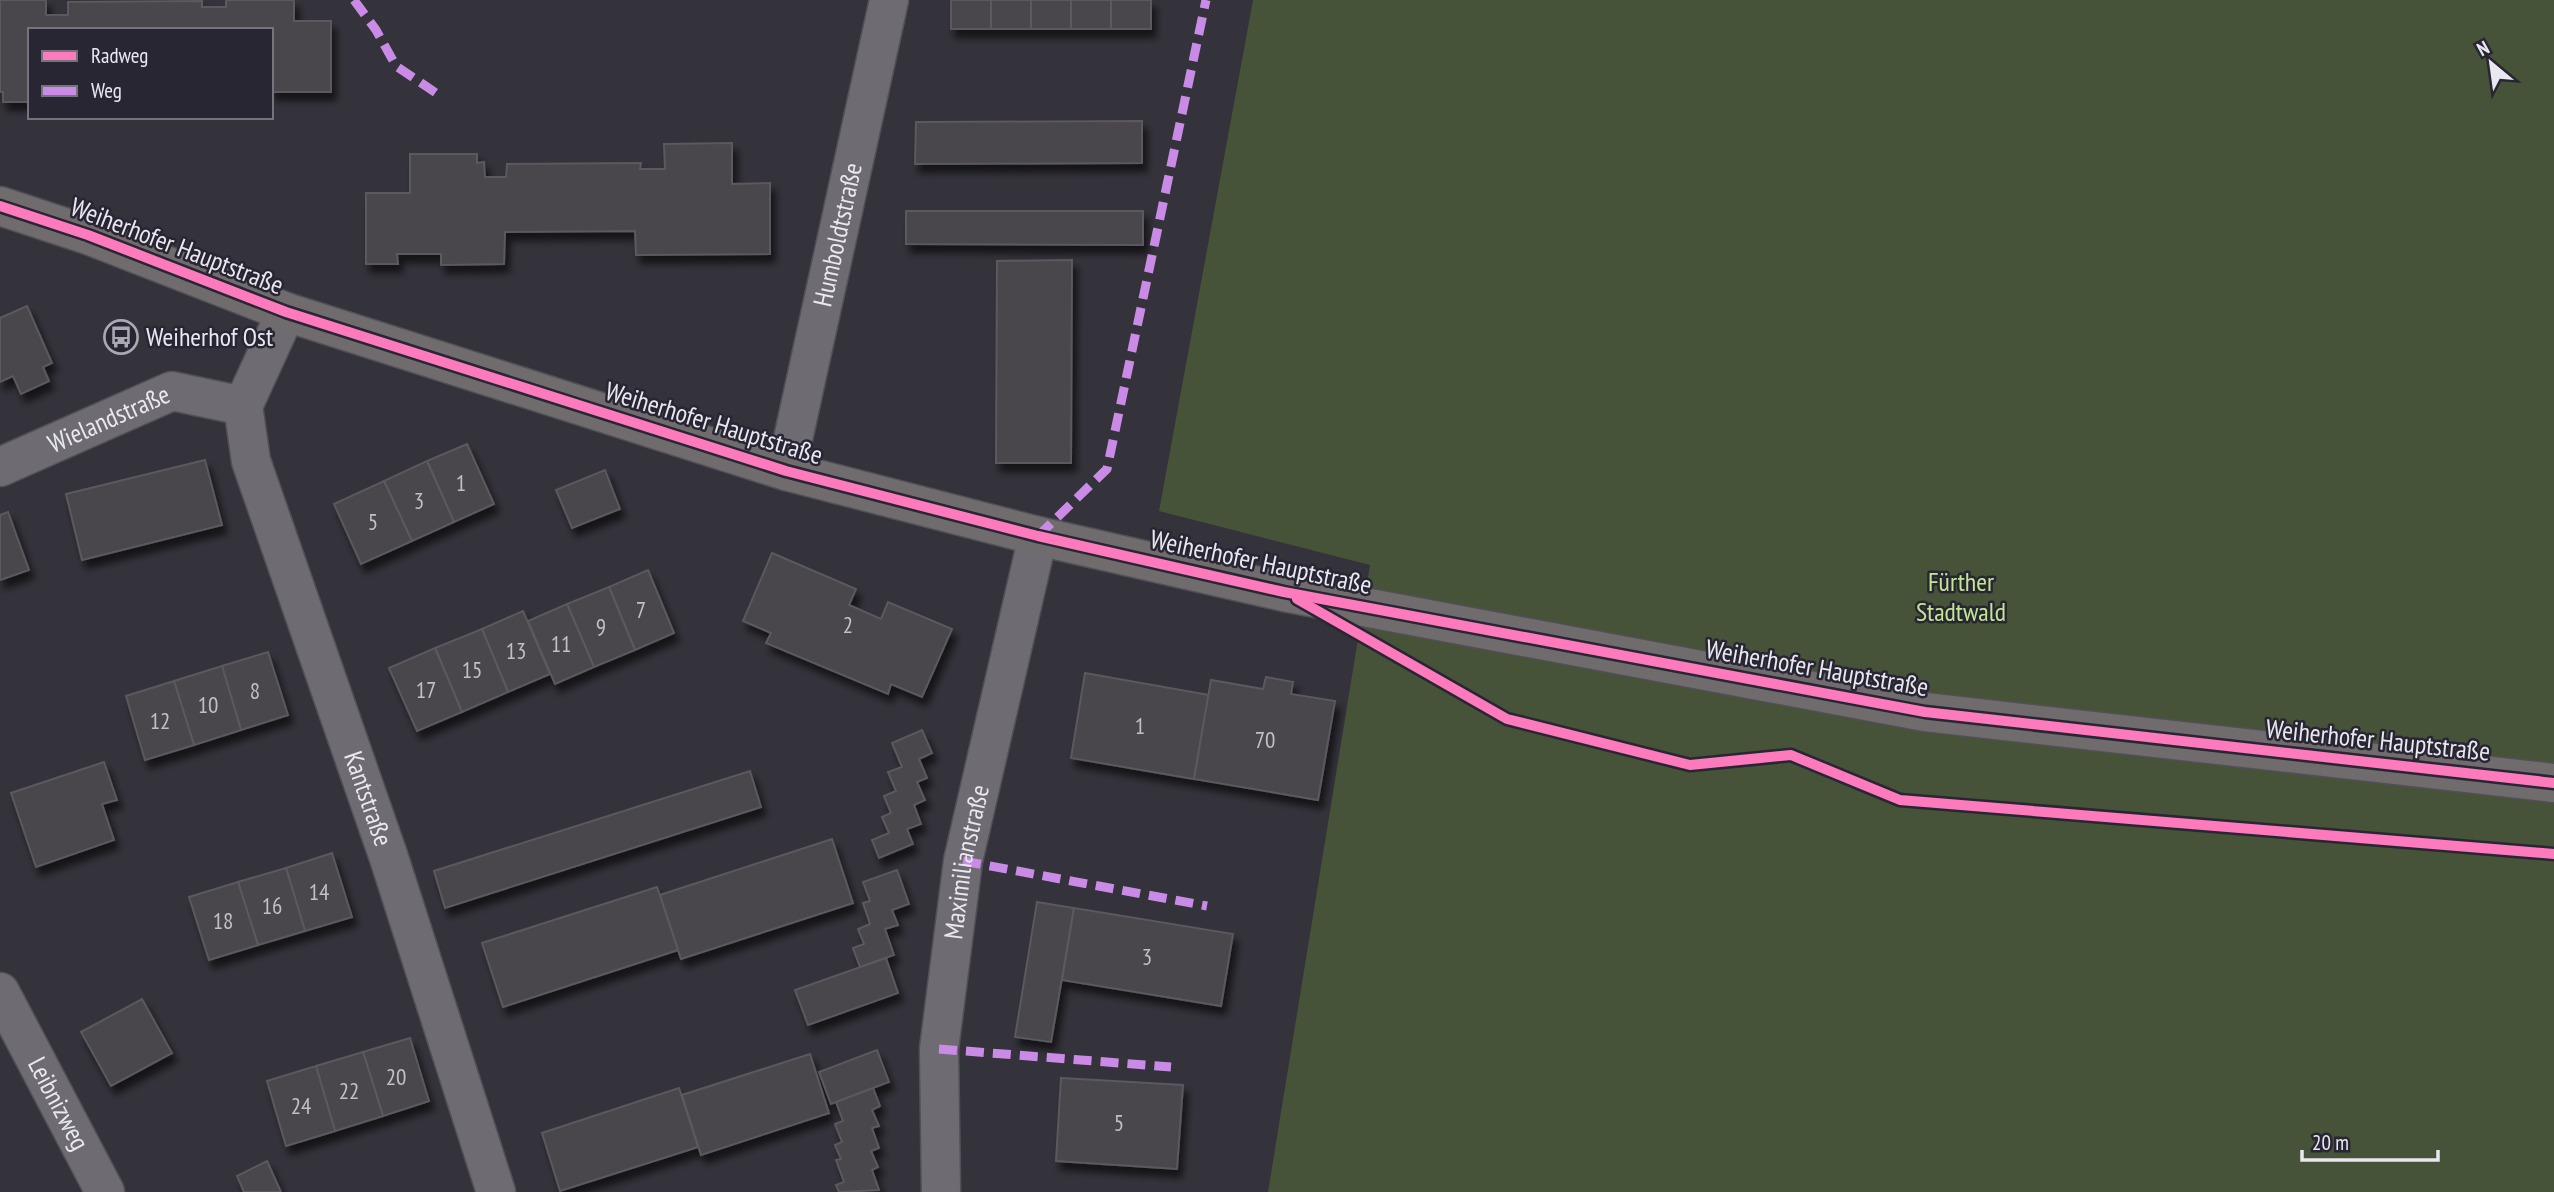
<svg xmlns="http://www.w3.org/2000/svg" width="2554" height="1192" font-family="'PT Sans Narrow',sans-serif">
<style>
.green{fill:#465338}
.building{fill:#49464c;stroke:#5c585e;stroke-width:2;filter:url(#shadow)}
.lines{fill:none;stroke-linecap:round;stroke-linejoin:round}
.street-casing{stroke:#525057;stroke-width:41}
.secondary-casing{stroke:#525057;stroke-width:41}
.street{stroke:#6e6c72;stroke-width:38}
.secondary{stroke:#706c6e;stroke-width:38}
.quiet{stroke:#ca8be6;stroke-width:9;stroke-dasharray:18 9;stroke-linecap:butt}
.cycleway-casing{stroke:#292634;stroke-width:15}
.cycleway{stroke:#fd7abc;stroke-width:10}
.labels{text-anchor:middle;stroke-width:5;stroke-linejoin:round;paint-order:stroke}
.number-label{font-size:23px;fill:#c1bfc7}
.street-label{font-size:26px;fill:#e9e7f0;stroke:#292634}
.poi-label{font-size:26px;fill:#e9e7f0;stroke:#292634;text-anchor:start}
.park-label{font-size:26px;fill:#c0e791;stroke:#292634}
</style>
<defs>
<filter id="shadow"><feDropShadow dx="4.5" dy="8" stdDeviation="3.5" flood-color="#0009"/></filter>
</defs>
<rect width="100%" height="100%" fill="#34323a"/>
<path class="green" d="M 1253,0 L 2554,0 L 2554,1192 L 1268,1192 L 1370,565 L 1159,511 Z"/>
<g class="building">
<path d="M 0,0 L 46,0 L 46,15 L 68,15 L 68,2 L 202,1 L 202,7 L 226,7 L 226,0 L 294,0 L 294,21 L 331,21 L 331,92 L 271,92 L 271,30 L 30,30 L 30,102 L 3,102 L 3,92 L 0,92 Z"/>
<rect x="951" y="0" width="40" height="29"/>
<rect x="991" y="0" width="40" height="29"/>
<rect x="1031" y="0" width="40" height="29"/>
<rect x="1071" y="0" width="40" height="29"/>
<rect x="1111" y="0" width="40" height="29"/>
<path d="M 1142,121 L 1142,163 L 915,164 L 916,122 Z"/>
<path d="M 732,143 L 732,184 L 770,183 L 770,254 L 636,255 L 635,231 L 505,232 L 504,264 L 441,265 L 441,254 L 397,254 L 398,264 L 366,264 L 366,193 L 410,193 L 410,154 L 477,154 L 477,163 L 484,162 L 485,177 L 506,177 L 507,164 L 641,163 L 640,169 L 665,169 L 664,144 Z"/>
<path d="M 906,211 L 1143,211 L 1143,245 L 906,244 Z"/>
<path d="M 1072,260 L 1071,463 L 996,463 L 997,261 Z"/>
<path d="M 27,306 L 52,363 L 43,367 L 49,381 L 21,394 L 13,376 L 0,382 L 0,318 Z"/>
<path d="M 467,444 L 494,504 L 454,522 L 427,461 Z"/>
<path d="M 205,460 L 222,525 L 82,560 L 66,494 Z"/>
<path d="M 427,461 L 454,522 L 412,541 L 384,481 Z"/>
<path d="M 605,470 L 620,509 L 572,528 L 556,490 Z"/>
<path d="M 384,481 L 412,541 L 361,564 L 334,504 Z"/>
<path d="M 8,512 L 29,570 L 0,580 L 0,515 Z"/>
<path d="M 772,553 L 856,589 L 849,605 L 881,619 L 888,602 L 952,629 L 922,697 L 891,684 L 888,694 L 766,643 L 771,633 L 743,621 Z"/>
<path d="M 648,570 L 674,633 L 635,650 L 609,587 Z"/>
<path d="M 609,587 L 635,650 L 594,667 L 567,604 Z"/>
<path d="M 567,604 L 594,667 L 555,684 L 528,621 Z"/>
<path d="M 523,611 L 550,674 L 508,692 L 482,629 Z"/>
<path d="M 482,629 L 508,692 L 462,712 L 435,648 Z"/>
<path d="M 435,648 L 462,712 L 417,731 L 389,668 Z"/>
<path d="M 268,652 L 288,715 L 241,730 L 222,666 Z"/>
<path d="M 222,666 L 241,730 L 194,745 L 174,681 Z"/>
<path d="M 1085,673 L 1209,695 L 1194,779 L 1071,758 Z"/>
<path d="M 1266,677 L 1293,682 L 1291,694 L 1335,701 L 1318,800 L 1194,779 L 1211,680 L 1263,689 Z"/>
<path d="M 174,681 L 194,745 L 145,760 L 126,696 Z"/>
<path d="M 922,730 L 932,753 L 919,759 L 927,778 L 917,782 L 925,800 L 914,805 L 921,824 L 907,829 L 913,844 L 879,858 L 872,840 L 889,833 L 882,817 L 891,813 L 884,796 L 896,791 L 888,772 L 902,767 L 892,743 Z"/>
<path d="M 104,762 L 117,800 L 102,804 L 114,840 L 36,867 L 11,793 Z"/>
<path d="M 750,771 L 761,807 L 445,908 L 434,871 Z"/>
<path d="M 832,839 L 853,903 L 681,959 L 660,895 Z"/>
<path d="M 332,853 L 352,917 L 305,931 L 286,868 Z"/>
<path d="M 286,868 L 305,931 L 258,945 L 238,882 Z"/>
<path d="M 897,870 L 909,904 L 892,910 L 898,925 L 885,929 L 894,955 L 860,967 L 853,948 L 864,944 L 858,929 L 870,924 L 863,903 L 870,901 L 863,882 Z"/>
<path d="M 238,882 L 258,945 L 209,960 L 189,897 Z"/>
<path d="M 657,887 L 678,950 L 503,1007 L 482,943 Z"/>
<path d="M 1037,902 L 1074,908 L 1051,1042 L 1015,1037 Z"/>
<path d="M 1074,908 L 1233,934 L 1221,1006 L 1062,980 Z"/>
<path d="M 886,958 L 898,993 L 808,1025 L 795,990 Z"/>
<path d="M 142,999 L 172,1053 L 111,1086 L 81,1032 Z"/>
<path d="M 410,1038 L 429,1101 L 383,1116 L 363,1052 Z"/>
<path d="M 877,1050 L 889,1082 L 831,1104 L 819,1072 Z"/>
<path d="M 363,1052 L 383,1116 L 335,1131 L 316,1066 Z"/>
<path d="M 810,1054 L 829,1113 L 701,1155 L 682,1095 Z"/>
<path d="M 316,1066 L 335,1131 L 286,1146 L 267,1081 Z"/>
<path d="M 1061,1078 L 1183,1085 L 1177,1169 L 1056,1161 Z"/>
<path d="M 679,1088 L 698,1147 L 560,1191 L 542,1133 Z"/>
<path d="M 873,1088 L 880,1106 L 872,1110 L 879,1126 L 872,1128 L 879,1148 L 871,1151 L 878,1167 L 872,1170 L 879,1190 L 839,1192 L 836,1185 L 844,1182 L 836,1160 L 841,1159 L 835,1145 L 842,1142 L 835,1124 L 843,1121 L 836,1102 Z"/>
<path d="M 267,1161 L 281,1192 L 244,1192 L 237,1176 Z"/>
</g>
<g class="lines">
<g class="street-casing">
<g id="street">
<path id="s1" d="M 243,406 L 251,461 L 389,858 L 496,1192"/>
<path d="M 243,406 L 286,312"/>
<path id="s2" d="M 0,467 L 172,391 L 243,406"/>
<path id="s3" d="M 786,471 L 889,0"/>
<path id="s4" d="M 0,992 L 105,1192"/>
<path id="s5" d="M 941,1192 L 939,1049 L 963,861 L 1038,536"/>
</g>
</g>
<g class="secondary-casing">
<path id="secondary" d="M 0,206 L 88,235 L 286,312 L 786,471 L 1038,536 L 1284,592 L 1925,712 L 2554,783"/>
</g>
<use href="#street" class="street"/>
<use href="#secondary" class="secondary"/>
<g class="quiet">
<path d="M 354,0 L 376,30 L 396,66 L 436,93"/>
<path d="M 1038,536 L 1107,469 L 1206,0"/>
<path d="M 963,861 L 1207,906"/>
<path d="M 939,1049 L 1171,1067"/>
</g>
<g class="cycleway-casing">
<g id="cycleway">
<path d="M 0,206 L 88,235 L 286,312 L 786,471 L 1038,536 L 1284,592 L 1925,712 L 2554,783"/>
<path d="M 1297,599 L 1507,719 L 1690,765 L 1791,755 L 1900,800 L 2554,854"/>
</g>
</g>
<use href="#cycleway" class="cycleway"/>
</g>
<defs>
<g id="bus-ring" transform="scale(1.75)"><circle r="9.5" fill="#292634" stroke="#aaa8b0" stroke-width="1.5"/><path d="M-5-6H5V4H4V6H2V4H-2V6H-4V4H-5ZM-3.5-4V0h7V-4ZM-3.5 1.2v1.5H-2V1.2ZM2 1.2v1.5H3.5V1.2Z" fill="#aaa8b0"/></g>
</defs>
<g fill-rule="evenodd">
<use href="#bus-ring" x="121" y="337"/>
</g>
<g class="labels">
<g class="number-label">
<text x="461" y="491">1</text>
<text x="419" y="509">3</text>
<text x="373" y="530">5</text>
<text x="641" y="618">7</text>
<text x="848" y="633">2</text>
<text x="601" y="635">9</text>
<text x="561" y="652">11</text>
<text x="516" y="659">13</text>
<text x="472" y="678">15</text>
<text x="426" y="698">17</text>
<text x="255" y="699">8</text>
<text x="208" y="713">10</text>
<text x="160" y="729">12</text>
<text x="1140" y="734">1</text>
<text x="1265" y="748">70</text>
<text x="319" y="900">14</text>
<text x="272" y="914">16</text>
<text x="223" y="929">18</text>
<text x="1147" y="965">3</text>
<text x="396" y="1085">20</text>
<text x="349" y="1099">22</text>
<text x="301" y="1114">24</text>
<text x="1119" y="1131">5</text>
</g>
<g class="street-label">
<text dy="9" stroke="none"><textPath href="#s3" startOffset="242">Humboldtstraße</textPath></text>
<text transform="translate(177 246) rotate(21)" y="9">Weiherhofer Hauptstraße</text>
<text dy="9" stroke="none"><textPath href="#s2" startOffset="119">Wielandstraße</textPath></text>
<text transform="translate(714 423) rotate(17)" y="9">Weiherhofer Hauptstraße</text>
<text transform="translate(1261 562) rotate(12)" y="9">Weiherhofer Hauptstraße</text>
<text transform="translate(1817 668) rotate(10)" y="9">Weiherhofer Hauptstraße</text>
<text transform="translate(2378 740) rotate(6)" y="9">Weiherhofer Hauptstraße</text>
<text dy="9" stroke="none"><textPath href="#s1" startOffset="413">Kantstraße</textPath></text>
<text dy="9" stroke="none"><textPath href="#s5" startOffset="332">Maximilianstraße</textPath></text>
<text dy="9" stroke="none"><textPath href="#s4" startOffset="126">Leibnizweg</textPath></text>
</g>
<g class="poi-label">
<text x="146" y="346">Weiherhof Ost</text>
</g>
<g class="park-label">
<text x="1961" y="591">Fürther<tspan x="1961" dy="30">Stadtwald</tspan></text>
</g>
</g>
<rect x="28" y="28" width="245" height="91" fill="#292634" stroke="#76737f" stroke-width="2"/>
<rect x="42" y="51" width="35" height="10" fill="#fd7abc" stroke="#76737f" stroke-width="2"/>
<text x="91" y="63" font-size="21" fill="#e9e7f0">Radweg</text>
<rect x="42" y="86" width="35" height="10" fill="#ca8be6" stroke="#76737f" stroke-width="2"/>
<text x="91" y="98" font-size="21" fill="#e9e7f0">Weg</text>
<g transform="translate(2491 63) rotate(331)" stroke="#292634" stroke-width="5" paint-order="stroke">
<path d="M0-5L12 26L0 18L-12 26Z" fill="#e9e7f0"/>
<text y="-10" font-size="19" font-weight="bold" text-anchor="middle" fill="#e9e7f0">N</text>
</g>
<path d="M2302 1150v10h136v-10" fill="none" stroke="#e9e7f0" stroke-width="3.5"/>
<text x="2312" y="1150" font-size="21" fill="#e9e7f0" stroke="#292634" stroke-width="5" paint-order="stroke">20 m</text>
</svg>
